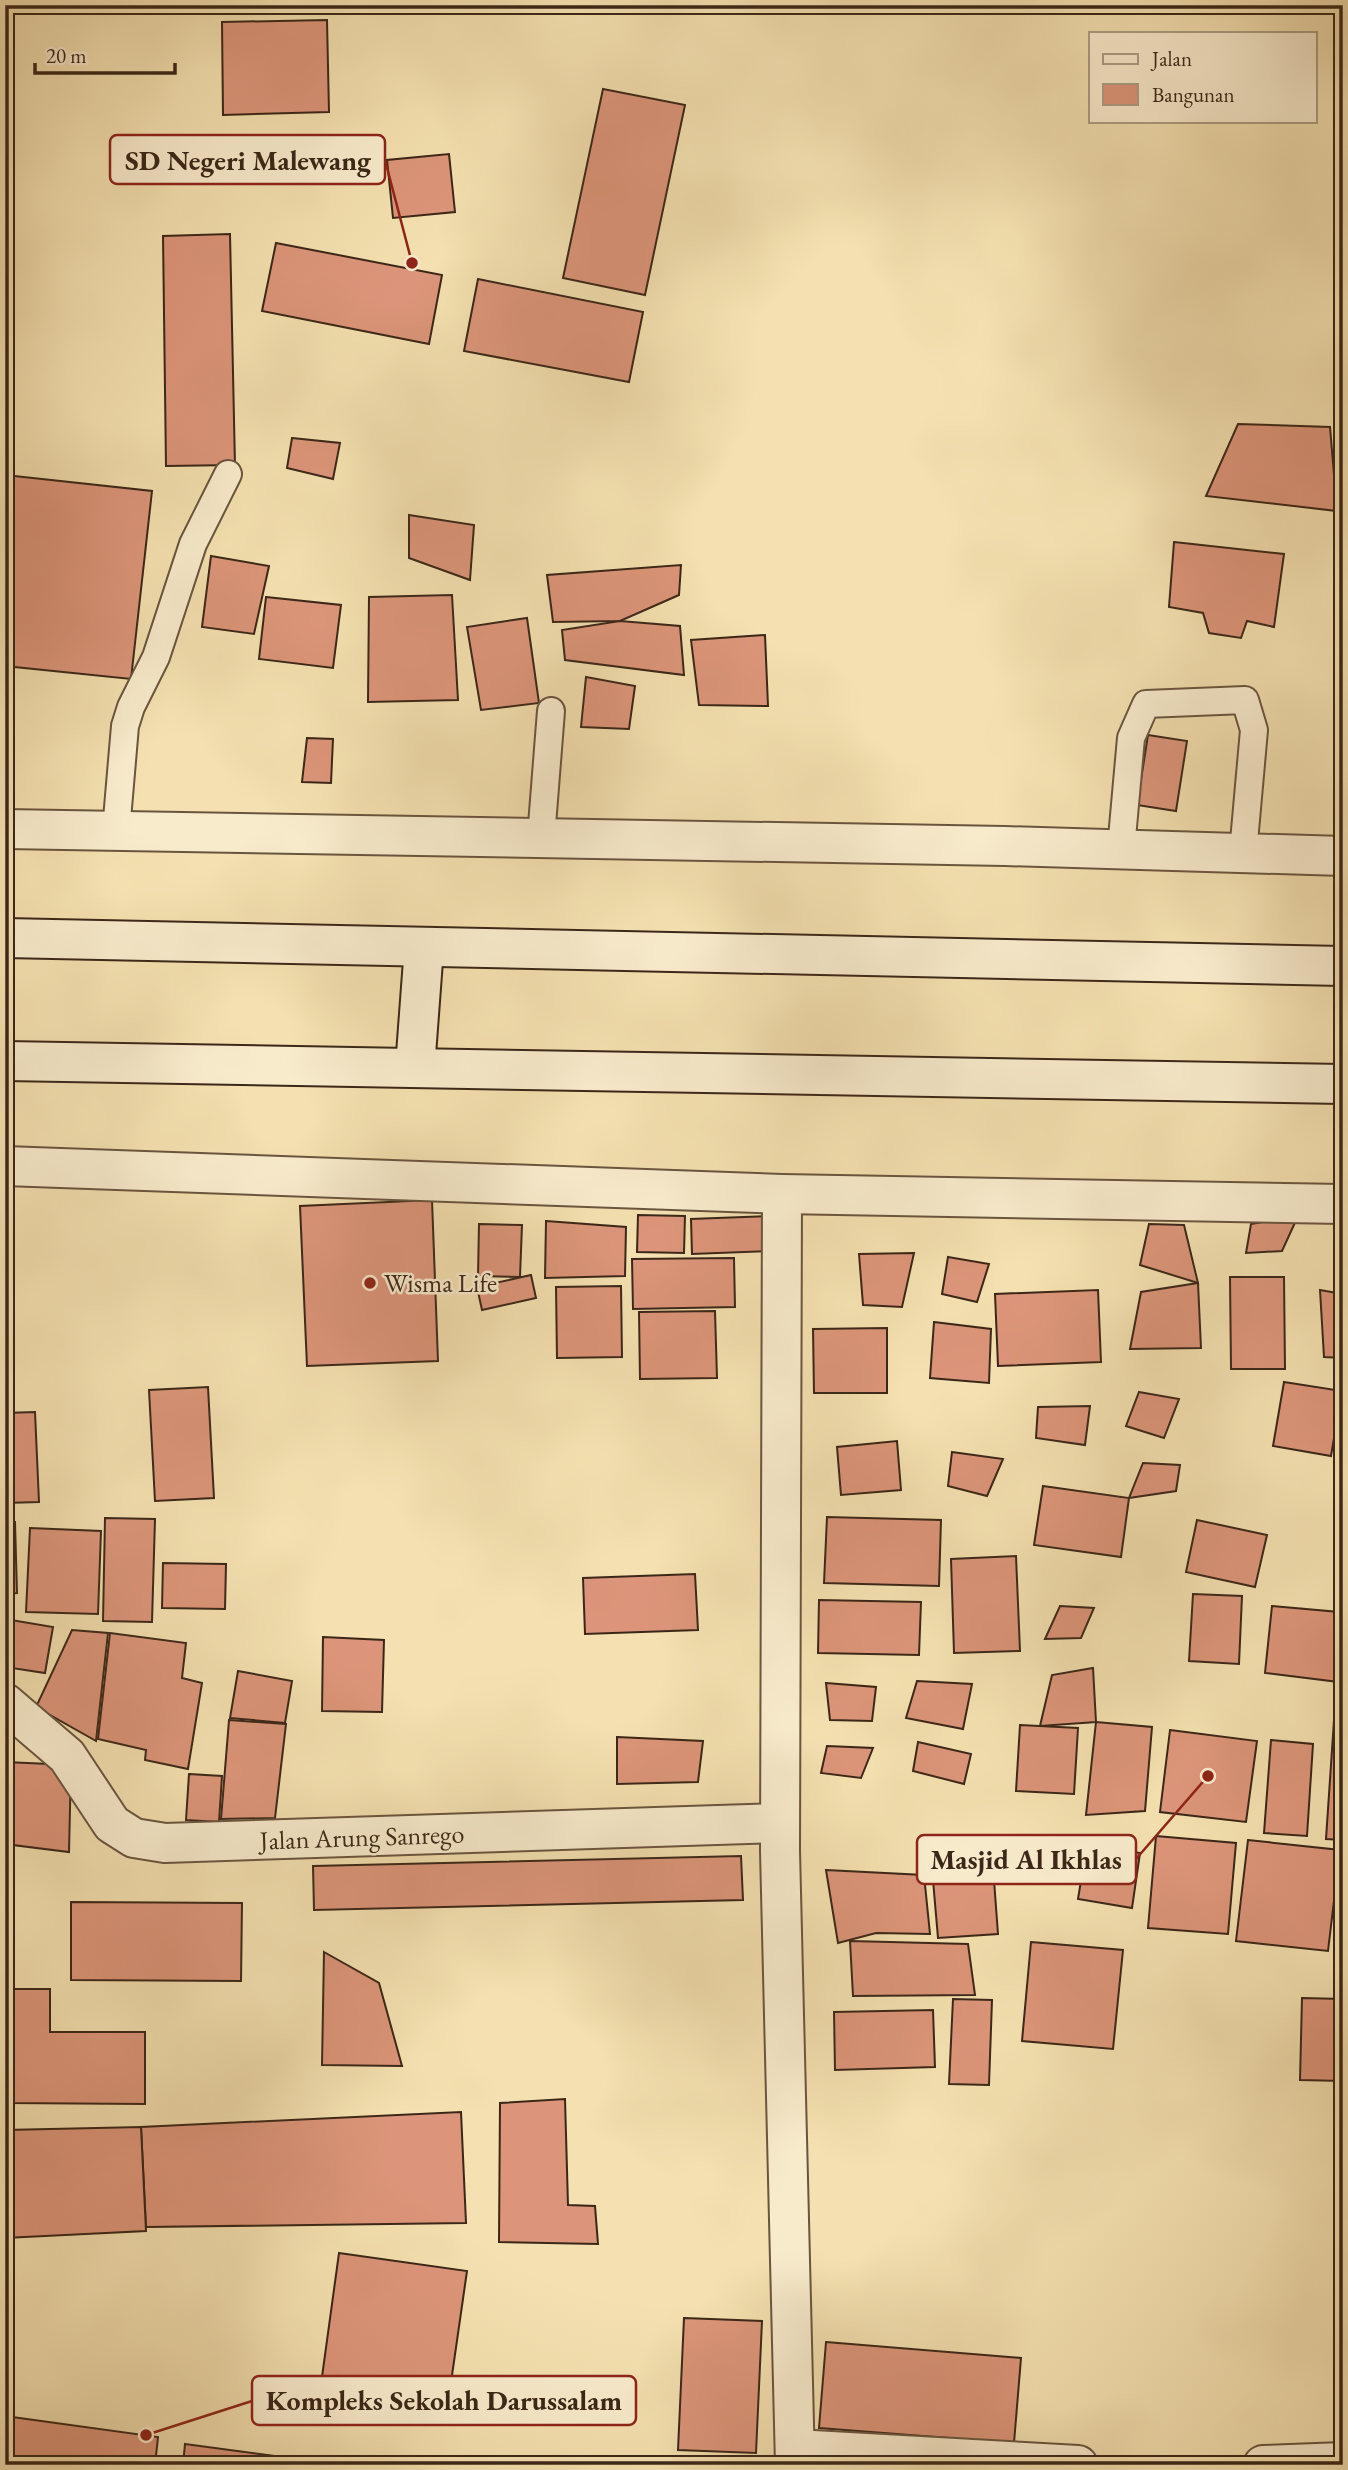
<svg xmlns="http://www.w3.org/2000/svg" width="1348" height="2470" font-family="'EB Garamond',serif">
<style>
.building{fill:#dc957a;stroke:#3b2718;stroke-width:2}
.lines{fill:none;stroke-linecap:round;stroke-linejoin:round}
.service-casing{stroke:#69553e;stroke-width:30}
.minor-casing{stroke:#69553e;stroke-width:42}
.secondary-casing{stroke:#3b2718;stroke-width:42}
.service{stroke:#f8ebcc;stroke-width:26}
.minor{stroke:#f8ebcc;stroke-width:38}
.secondary{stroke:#f8ebcc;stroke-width:38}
.poi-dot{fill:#8f2418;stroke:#f8ebcc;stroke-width:2.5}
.labels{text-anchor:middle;stroke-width:5;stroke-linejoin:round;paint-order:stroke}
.poi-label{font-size:26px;fill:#3b2718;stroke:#f8ebcc;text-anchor:start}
.street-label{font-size:26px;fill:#3b2718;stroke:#f8ebcc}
.leader{fill:none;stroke:#8f2418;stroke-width:2.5}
.callout-dot{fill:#8f2418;stroke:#f8ebcc;stroke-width:2.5}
.callout{fill:#f8ebcc;stroke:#8f2418;stroke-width:2.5}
.callout-label{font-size:28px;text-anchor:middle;font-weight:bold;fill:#3b2718}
</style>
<rect width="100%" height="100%" fill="#f4e0b0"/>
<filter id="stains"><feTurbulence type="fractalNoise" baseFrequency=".00286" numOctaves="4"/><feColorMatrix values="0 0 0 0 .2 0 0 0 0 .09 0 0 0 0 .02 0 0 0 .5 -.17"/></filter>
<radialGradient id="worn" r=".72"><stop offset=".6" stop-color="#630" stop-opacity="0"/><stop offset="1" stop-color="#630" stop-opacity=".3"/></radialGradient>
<g class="building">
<path d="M 327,20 L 329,112 L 223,115 L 222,22 Z"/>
<path d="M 603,89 L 685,105 L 645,295 L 563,278 Z"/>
<path d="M 449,154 L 455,212 L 393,218 L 387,160 Z"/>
<path d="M 230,234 L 235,465 L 166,466 L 163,236 Z"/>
<path d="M 276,243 L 442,275 L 429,344 L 262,311 Z"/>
<path d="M 478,279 L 643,312 L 629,382 L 464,351 Z"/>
<path d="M 1238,424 L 1330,427 L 1337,511 L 1206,496 Z"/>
<path d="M 292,438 L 340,443 L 333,479 L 287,468 Z"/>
<path d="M 5,475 L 152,491 L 131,679 L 5,666 Z"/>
<path d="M 409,515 L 474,525 L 470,580 L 409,558 Z"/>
<path d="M 1174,542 L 1284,554 L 1274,627 L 1247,621 L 1241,638 L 1209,633 L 1203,613 L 1169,607 Z"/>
<path d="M 211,556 L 269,566 L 254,634 L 202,627 Z"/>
<path d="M 681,565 L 679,595 L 620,621 L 553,622 L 547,575 Z"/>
<path d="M 452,595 L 458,700 L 368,702 L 369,597 Z"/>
<path d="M 266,597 L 341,605 L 333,668 L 259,659 Z"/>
<path d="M 527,618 L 539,703 L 481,710 L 467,627 Z"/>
<path d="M 620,621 L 680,626 L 684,675 L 565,660 L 562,630 Z"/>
<path d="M 765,635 L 768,706 L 699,705 L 691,640 Z"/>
<path d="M 586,677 L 635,686 L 629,729 L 581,727 Z"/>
<path d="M 1148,735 L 1187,741 L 1176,811 L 1137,805 Z"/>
<path d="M 307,738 L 333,739 L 331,783 L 302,782 Z"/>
<path d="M 432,1200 L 438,1361 L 307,1366 L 300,1206 Z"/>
<path d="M 638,1215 L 685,1216 L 684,1253 L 637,1252 Z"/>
<path d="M 771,1216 L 772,1251 L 692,1254 L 691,1219 Z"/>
<path d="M 1298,1216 L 1282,1251 L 1246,1253 L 1251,1224 Z"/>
<path d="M 546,1221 L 626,1227 L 625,1276 L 545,1278 Z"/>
<path d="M 479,1224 L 522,1225 L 520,1277 L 478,1276 Z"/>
<path d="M 1149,1224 L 1184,1225 L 1198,1283 L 1140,1265 Z"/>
<path d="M 914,1253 L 902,1307 L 863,1305 L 859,1254 Z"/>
<path d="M 948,1257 L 989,1264 L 977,1302 L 942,1294 Z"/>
<path d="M 734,1258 L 735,1307 L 633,1309 L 632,1259 Z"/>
<path d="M 531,1275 L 536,1298 L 482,1310 L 477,1287 Z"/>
<path d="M 1230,1277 L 1284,1277 L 1285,1369 L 1231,1369 Z"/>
<path d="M 1198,1283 L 1201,1348 L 1130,1349 L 1141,1292 Z"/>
<path d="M 621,1286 L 622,1357 L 557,1358 L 556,1287 Z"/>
<path d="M 1098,1290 L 1101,1362 L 998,1366 L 995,1294 Z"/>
<path d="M 1320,1290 L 1343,1294 L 1343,1358 L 1324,1357 Z"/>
<path d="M 715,1311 L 717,1378 L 640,1379 L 639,1312 Z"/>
<path d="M 934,1322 L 991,1329 L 989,1383 L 930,1378 Z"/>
<path d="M 887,1328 L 887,1393 L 814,1393 L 813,1329 Z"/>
<path d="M 1284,1382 L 1342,1391 L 1331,1456 L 1273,1446 Z"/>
<path d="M 208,1387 L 214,1498 L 155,1501 L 149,1390 Z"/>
<path d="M 1139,1392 L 1179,1399 L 1164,1438 L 1126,1426 Z"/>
<path d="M 1090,1406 L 1085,1445 L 1036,1438 L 1038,1407 Z"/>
<path d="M 35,1412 L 39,1502 L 5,1503 L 5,1413 Z"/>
<path d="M 897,1441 L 901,1490 L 841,1495 L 837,1447 Z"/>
<path d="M 952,1452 L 1003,1459 L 987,1496 L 948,1486 Z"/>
<path d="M 1143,1463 L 1180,1465 L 1176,1491 L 1129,1498 Z"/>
<path d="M 1043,1486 L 1129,1498 L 1121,1557 L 1034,1545 Z"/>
<path d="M 827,1517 L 941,1520 L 939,1586 L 824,1583 Z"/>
<path d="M 105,1518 L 155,1519 L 152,1622 L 103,1621 Z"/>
<path d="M 1197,1520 L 1267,1535 L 1255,1587 L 1186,1572 Z"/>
<path d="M 5,1522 L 15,1522 L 17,1593 L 5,1594 Z"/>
<path d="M 30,1528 L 101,1531 L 98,1614 L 26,1612 Z"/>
<path d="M 1016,1556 L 1020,1651 L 954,1653 L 951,1559 Z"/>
<path d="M 163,1563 L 226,1564 L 225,1609 L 162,1608 Z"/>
<path d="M 695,1574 L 698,1630 L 585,1634 L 583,1578 Z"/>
<path d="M 1343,1587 L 1343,1682 L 1339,1682 Z"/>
<path d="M 1193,1594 L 1242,1596 L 1239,1664 L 1189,1661 Z"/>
<path d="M 819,1600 L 921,1602 L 919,1655 L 818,1653 Z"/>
<path d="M 1060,1606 L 1094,1608 L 1081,1638 L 1045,1639 Z"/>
<path d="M 1272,1606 L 1339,1612 L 1339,1682 L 1265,1673 Z"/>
<path d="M 5,1619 L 53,1627 L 45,1673 L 5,1667 Z"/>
<path d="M 72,1630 L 108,1633 L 96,1741 L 36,1707 Z"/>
<path d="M 110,1633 L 186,1643 L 182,1678 L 202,1683 L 188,1769 L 145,1760 L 146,1750 L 98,1739 Z"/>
<path d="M 323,1637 L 384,1640 L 382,1712 L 322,1711 Z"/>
<path d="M 1093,1668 L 1096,1722 L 1040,1726 L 1052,1675 Z"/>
<path d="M 238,1671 L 292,1681 L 285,1723 L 230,1718 Z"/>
<path d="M 917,1681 L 972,1684 L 963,1729 L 906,1718 Z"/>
<path d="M 826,1683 L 876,1687 L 872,1721 L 830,1720 Z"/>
<path d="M 229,1720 L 286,1724 L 275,1818 L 221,1819 Z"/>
<path d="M 1334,1720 L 1343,1720 L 1343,1840 L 1326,1839 Z"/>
<path d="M 1096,1722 L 1152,1727 L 1145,1811 L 1086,1815 Z"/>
<path d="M 1020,1725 L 1078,1728 L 1074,1794 L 1016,1791 Z"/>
<path d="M 1170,1730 L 1257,1741 L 1246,1822 L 1160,1812 Z"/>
<path d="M 617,1737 L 703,1741 L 698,1782 L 617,1784 Z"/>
<path d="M 1271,1740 L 1313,1744 L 1307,1836 L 1264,1833 Z"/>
<path d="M 918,1742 L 971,1754 L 964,1784 L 913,1771 Z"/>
<path d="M 827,1746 L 873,1748 L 861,1778 L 821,1773 Z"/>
<path d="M 5,1762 L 71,1765 L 69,1852 L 5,1844 Z"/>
<path d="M 189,1774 L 222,1776 L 219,1822 L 186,1820 Z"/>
<path d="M 1156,1836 L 1236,1843 L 1228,1934 L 1148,1928 Z"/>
<path d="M 1248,1840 L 1340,1850 L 1328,1951 L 1236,1941 Z"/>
<path d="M 1087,1844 L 1140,1853 L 1132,1908 L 1078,1899 Z"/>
<path d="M 992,1853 L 998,1934 L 938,1938 L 931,1857 Z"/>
<path d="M 741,1856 L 743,1900 L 314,1910 L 313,1866 Z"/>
<path d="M 826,1870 L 924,1875 L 930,1934 L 876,1933 L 838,1943 Z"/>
<path d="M 71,1902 L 242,1903 L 241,1981 L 71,1980 Z"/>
<path d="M 850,1941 L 968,1944 L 975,1995 L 853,1996 Z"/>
<path d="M 1031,1942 L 1123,1950 L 1113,2049 L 1022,2041 Z"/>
<path d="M 324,1952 L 379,1983 L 402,2066 L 322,2065 Z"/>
<path d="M 5,1989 L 50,1989 L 50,2032 L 145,2032 L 145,2104 L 5,2103 Z"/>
<path d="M 1302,1998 L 1343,1999 L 1343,2081 L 1300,2080 Z"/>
<path d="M 953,1999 L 992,2000 L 989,2085 L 949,2084 Z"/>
<path d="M 933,2010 L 935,2067 L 835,2070 L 834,2012 Z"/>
<path d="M 565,2099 L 568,2205 L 595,2206 L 598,2244 L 499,2242 L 500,2103 Z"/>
<path d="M 461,2112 L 466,2223 L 146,2227 L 141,2127 Z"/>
<path d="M 141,2127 L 146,2231 L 5,2238 L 5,2130 Z"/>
<path d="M 339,2253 L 467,2271 L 445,2424 L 318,2406 Z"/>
<path d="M 684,2318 L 762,2321 L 756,2453 L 678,2450 Z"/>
<path d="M 826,2342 L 1021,2358 L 1014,2443 L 819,2428 Z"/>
<path d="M 5,2416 L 158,2437 L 155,2465 L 5,2465 Z"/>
<path d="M 185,2444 L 343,2465 L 183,2465 Z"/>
</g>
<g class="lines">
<g class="service-casing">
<g id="service">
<path d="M 116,831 L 125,726 L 131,707 L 156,657 L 193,544 L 228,474"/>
<path d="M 541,838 L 551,711"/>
<path d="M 1121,849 L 1131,738 L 1146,704 L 1245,700 L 1254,730 L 1243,853"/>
</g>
</g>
<g class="minor-casing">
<g id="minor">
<path d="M 5,829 L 1005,846 L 1343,856"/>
<path d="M 5,1166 L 782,1194 L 1343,1204"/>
<path d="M 782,1194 L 780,1851 L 795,2465"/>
<path d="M 5,1703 L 67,1756 L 112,1824 L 134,1838 L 165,1843 L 780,1823"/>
<path d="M 795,2449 L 1078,2465"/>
<path d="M 1263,2465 L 1343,2462"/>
</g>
</g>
<g class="secondary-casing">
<g id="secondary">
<path d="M 5,938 L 1343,966"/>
<path d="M 5,1061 L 1343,1084"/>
<path d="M 415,1068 L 424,947"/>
</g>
</g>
<use href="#service" class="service"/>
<use href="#minor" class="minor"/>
<use href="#secondary" class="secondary"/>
</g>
<circle class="poi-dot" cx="370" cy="1283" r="7"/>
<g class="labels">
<g class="poi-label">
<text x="384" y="1292">Wisma Life</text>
</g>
<g class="street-label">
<text transform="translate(362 1837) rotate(-2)" y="9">Jalan Arung Sanrego</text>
</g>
</g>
<path class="leader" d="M412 263L385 160M1208 1776L1136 1859M146 2435L252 2401"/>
<g class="callout-dot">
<circle cx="412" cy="263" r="7"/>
<circle cx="1208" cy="1776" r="7"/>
<circle cx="146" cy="2435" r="7"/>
</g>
<g class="callout">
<rect x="110" y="135" width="275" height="49" rx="7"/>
<rect x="917" y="1835" width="219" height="49" rx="7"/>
<rect x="252" y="2376" width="384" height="49" rx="7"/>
</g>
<g class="callout-label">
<text x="248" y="170">SD Negeri Malewang</text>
<text x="1026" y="1869">Masjid Al Ikhlas</text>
<text x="444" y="2410">Kompleks Sekolah Darussalam</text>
</g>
<rect width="1348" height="2470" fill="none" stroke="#f4e0b0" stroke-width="28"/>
<rect x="7" y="7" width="1334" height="2456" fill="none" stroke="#3b2718" stroke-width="3.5"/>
<rect x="14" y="14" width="1320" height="2442" fill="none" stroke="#3b2718" stroke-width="2"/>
<rect x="1089" y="32" width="228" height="91" fill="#f8ebcc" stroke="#ac9d84" stroke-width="2"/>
<rect x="1103" y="54" width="35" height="10" fill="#f8ebcc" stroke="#ac9d84" stroke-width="2"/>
<text x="1152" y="66" font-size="21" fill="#3b2718">Jalan</text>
<rect x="1103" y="84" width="35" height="21" fill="#dc957a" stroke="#ac9d84" stroke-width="2"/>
<text x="1152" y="102" font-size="21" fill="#3b2718">Bangunan</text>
<path d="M35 63v10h140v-10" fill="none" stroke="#3b2718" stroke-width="3.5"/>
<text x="46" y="63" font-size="21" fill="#3b2718" stroke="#f8ebcc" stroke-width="5" paint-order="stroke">20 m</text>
<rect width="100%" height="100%" filter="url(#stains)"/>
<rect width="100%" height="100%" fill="url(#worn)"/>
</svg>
